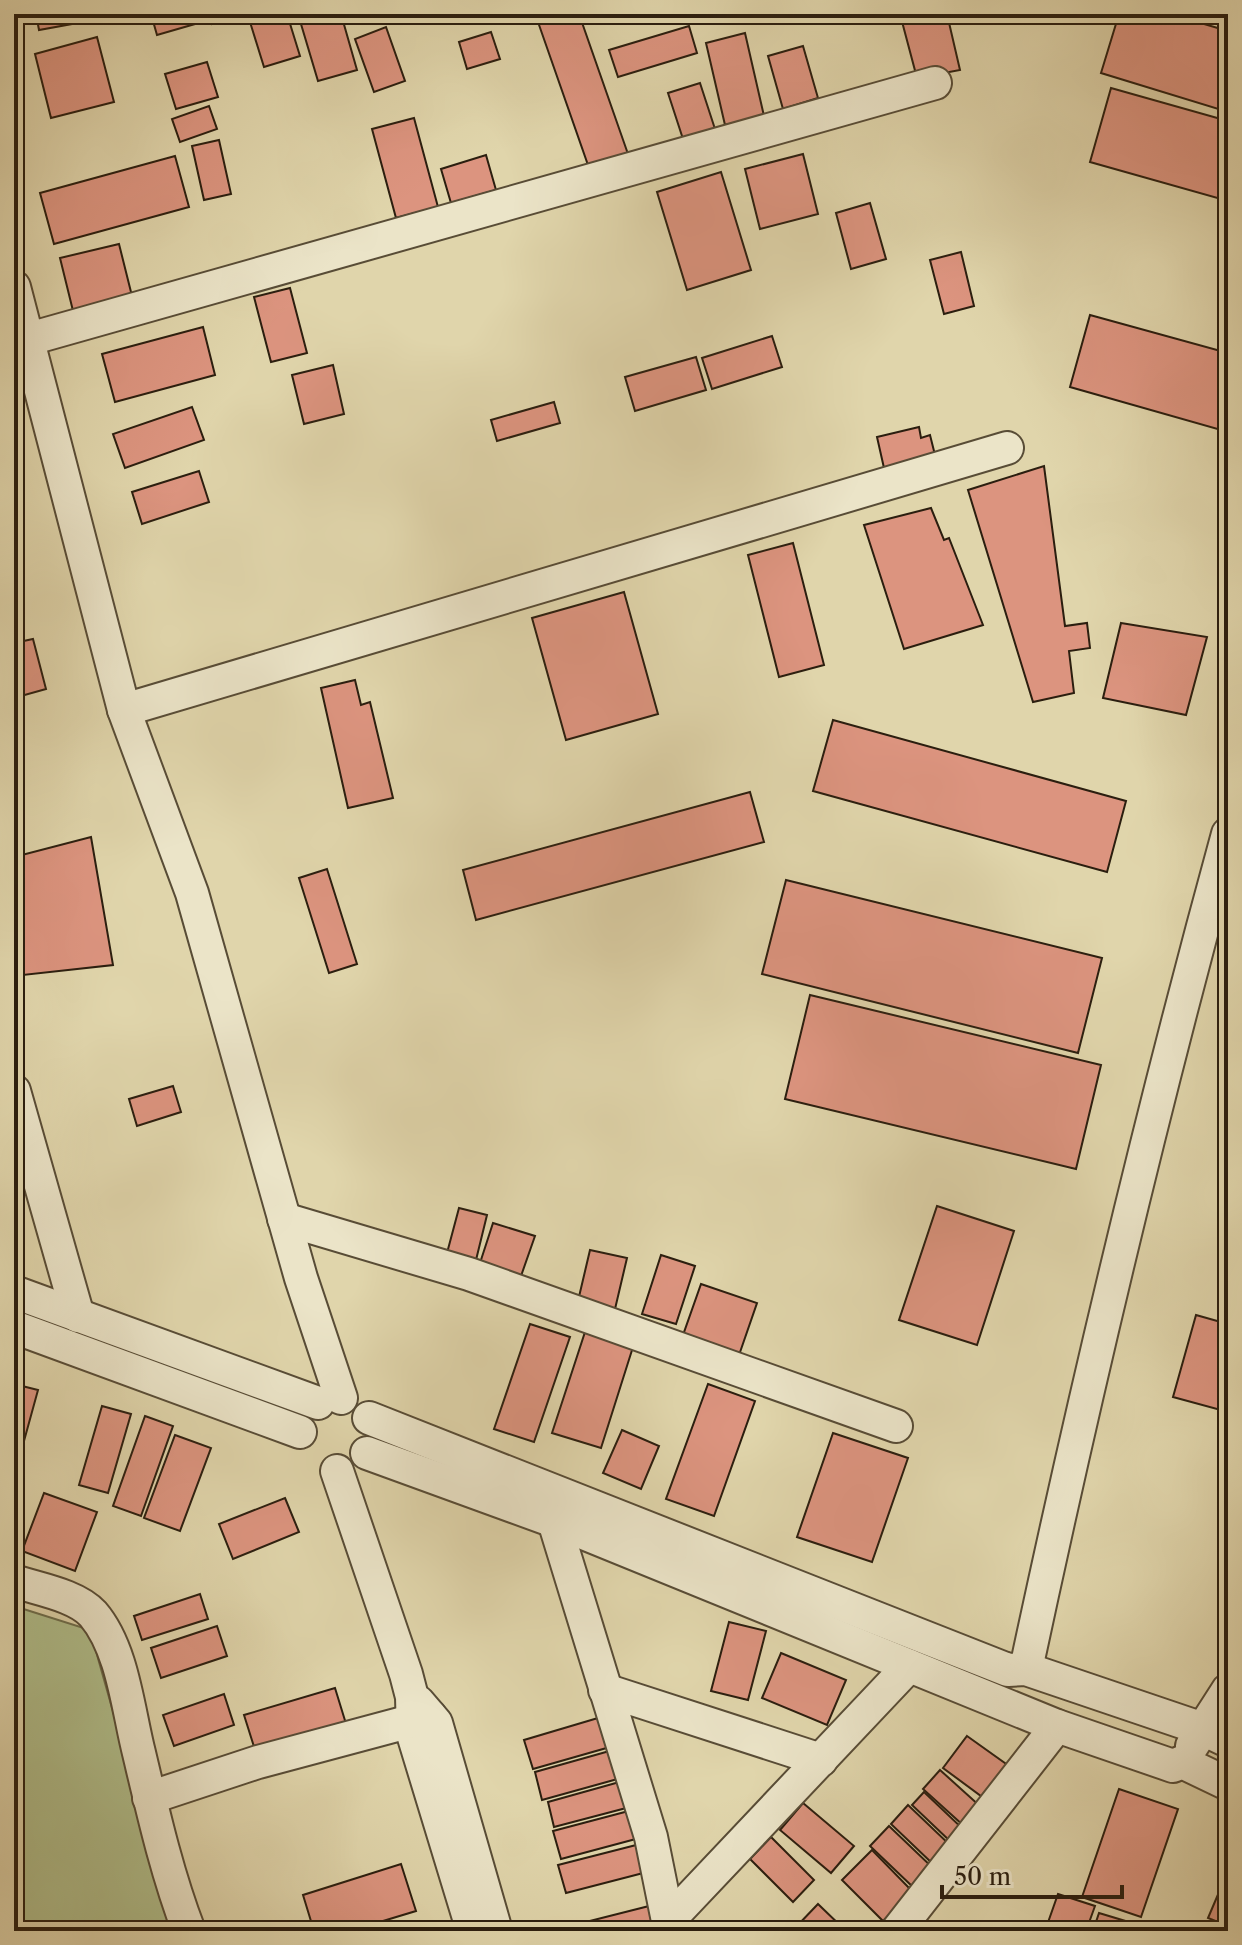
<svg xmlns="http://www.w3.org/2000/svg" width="1242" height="1945" font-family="'Libre Caslon Text',serif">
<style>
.green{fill:#b0be8b;stroke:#6e6e4d;stroke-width:2}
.building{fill:#dc947f;stroke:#2b1e0f;stroke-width:2}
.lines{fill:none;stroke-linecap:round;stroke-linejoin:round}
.minor-casing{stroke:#584c36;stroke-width:36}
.minor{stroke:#ebe4c8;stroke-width:32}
</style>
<rect width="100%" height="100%" fill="#e0d5ab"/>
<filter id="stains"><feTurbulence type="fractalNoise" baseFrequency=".0025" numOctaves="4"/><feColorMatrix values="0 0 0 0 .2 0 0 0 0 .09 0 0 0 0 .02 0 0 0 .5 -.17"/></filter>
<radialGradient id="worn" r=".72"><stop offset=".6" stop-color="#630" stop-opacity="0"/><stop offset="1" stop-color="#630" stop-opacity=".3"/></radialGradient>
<path class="green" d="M 14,1606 L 90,1630 L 175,1931 L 14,1931 Z"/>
<g class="building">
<path d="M 36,14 L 127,14 L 39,30 Z"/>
<path d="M 151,14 L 200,14 L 202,22 L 157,35 Z"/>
<path d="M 210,14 L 255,14 L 212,24 Z"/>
<path d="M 277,14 L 287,14 L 300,56 L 264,67 L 250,22 Z"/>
<path d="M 298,14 L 341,14 L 357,70 L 318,81 Z"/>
<path d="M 564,14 L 579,14 L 628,154 L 588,165 L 538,22 Z"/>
<path d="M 900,14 L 947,14 L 960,70 L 917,78 Z"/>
<path d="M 1119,14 L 1170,14 L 1228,31 L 1228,112 L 1101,73 Z"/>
<path d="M 689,26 L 697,53 L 618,77 L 609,50 Z"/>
<path d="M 386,27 L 405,81 L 374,92 L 355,39 Z"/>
<path d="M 491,32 L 500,59 L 467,69 L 459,42 Z"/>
<path d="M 745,33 L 764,116 L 725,125 L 706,43 Z"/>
<path d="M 97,37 L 114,102 L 51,118 L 35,54 Z"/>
<path d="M 803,46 L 818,98 L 783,109 L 768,56 Z"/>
<path d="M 207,62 L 218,97 L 176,109 L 165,74 Z"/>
<path d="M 700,83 L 715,129 L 683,139 L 668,93 Z"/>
<path d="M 1111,88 L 1228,121 L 1228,201 L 1090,162 Z"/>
<path d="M 209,106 L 217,129 L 180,142 L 172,119 Z"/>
<path d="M 414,118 L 438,207 L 396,218 L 372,129 Z"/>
<path d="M 219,140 L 231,194 L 204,200 L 192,146 Z"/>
<path d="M 803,154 L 818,214 L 760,229 L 745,169 Z"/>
<path d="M 486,155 L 496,190 L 451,203 L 441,169 Z"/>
<path d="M 175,156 L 189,207 L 54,244 L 40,193 Z"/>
<path d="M 721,172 L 751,270 L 687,290 L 657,192 Z"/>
<path d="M 870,203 L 886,259 L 851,269 L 836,213 Z"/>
<path d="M 119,244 L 134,304 L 75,319 L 60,258 Z"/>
<path d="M 961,252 L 974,306 L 944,314 L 930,260 Z"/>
<path d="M 290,288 L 307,353 L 271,362 L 254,297 Z"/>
<path d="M 1090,315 L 1228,353 L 1228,432 L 1070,387 Z"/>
<path d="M 203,327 L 215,375 L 115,402 L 102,354 Z"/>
<path d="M 772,336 L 782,367 L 712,389 L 702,358 Z"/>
<path d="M 696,357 L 706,390 L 635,411 L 625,377 Z"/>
<path d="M 333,365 L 344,414 L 304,424 L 292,375 Z"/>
<path d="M 554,402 L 560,423 L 497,441 L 491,420 Z"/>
<path d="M 192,407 L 204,440 L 125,468 L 113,434 Z"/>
<path d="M 919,427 L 921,438 L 930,435 L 935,455 L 884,468 L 877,437 Z"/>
<path d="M 1044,466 L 1065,626 L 1087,623 L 1090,648 L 1069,651 L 1074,693 L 1033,702 L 968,490 Z"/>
<path d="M 199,471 L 209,502 L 142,524 L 132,492 Z"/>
<path d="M 931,508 L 944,540 L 949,538 L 983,625 L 904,649 L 864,525 Z"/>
<path d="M 793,543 L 824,665 L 779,677 L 748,555 Z"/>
<path d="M 624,592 L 658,714 L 566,740 L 532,618 Z"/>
<path d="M 1121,623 L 1207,637 L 1186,715 L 1103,698 Z"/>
<path d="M 33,639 L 46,689 L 14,698 L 14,643 Z"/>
<path d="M 355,680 L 361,705 L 370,702 L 393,798 L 348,808 L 321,688 Z"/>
<path d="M 833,720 L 1126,801 L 1107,872 L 813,791 Z"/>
<path d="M 750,792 L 764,842 L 476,920 L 463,870 Z"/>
<path d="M 91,837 L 113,965 L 14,976 L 14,857 Z"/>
<path d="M 327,869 L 357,964 L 329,973 L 299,878 Z"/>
<path d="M 786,880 L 1102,958 L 1078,1053 L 762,974 Z"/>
<path d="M 810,995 L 1101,1065 L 1076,1169 L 785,1099 Z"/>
<path d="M 173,1086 L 181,1112 L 137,1126 L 129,1099 Z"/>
<path d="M 937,1206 L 1014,1231 L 977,1345 L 899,1320 Z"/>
<path d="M 459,1208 L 487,1215 L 476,1260 L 447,1253 Z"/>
<path d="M 493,1223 L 535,1236 L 521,1276 L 480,1263 Z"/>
<path d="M 590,1250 L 627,1258 L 615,1309 L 578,1301 Z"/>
<path d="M 661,1255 L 695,1266 L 676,1324 L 642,1314 Z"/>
<path d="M 701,1284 L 757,1303 L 738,1358 L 682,1338 Z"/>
<path d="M 1196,1315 L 1228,1324 L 1228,1412 L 1173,1397 Z"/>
<path d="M 530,1324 L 570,1337 L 534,1442 L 494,1429 Z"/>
<path d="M 585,1332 L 633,1347 L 601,1448 L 552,1433 Z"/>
<path d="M 14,1384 L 38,1390 L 21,1452 L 14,1451 Z"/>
<path d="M 708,1384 L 755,1401 L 714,1516 L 666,1499 Z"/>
<path d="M 102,1406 L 131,1414 L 108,1493 L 79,1485 Z"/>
<path d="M 145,1416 L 173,1426 L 141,1516 L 113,1506 Z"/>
<path d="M 622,1430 L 659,1446 L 641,1489 L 603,1473 Z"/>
<path d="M 833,1433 L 908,1458 L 872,1562 L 797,1537 Z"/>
<path d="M 175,1435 L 211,1448 L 180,1531 L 144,1518 Z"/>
<path d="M 44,1493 L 97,1512 L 75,1571 L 22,1551 Z"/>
<path d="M 285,1498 L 299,1532 L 233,1559 L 219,1524 Z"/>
<path d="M 200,1594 L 208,1619 L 142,1640 L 134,1616 Z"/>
<path d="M 729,1622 L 766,1631 L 748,1700 L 711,1691 Z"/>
<path d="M 217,1626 L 227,1656 L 161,1678 L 151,1648 Z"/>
<path d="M 781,1653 L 846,1680 L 827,1725 L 762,1698 Z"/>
<path d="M 335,1688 L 347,1727 L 256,1753 L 244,1715 Z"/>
<path d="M 224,1694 L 234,1725 L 174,1746 L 163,1715 Z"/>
<path d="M 608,1715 L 617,1745 L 533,1769 L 524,1740 Z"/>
<path d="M 967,1736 L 1009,1766 L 985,1799 L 943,1768 Z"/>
<path d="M 613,1750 L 621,1778 L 542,1800 L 535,1772 Z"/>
<path d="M 940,1770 L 981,1807 L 964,1826 L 923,1789 Z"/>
<path d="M 623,1781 L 630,1807 L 554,1827 L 548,1802 Z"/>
<path d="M 1119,1789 L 1178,1809 L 1141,1917 L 1082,1897 Z"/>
<path d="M 924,1792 L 964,1830 L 952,1843 L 912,1805 Z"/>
<path d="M 803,1803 L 854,1846 L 831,1873 L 780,1830 Z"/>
<path d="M 908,1805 L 951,1846 L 934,1865 L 891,1824 Z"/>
<path d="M 640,1808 L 647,1836 L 561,1859 L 553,1831 Z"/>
<path d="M 889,1826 L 934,1869 L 915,1889 L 870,1846 Z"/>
<path d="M 771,1837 L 814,1880 L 793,1902 L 750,1859 Z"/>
<path d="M 644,1843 L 651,1871 L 566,1893 L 558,1865 Z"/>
<path d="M 872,1850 L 913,1892 L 883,1921 L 842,1880 Z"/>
<path d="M 401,1864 L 416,1911 L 350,1931 L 314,1931 L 303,1895 Z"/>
<path d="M 1228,1871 L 1228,1926 L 1208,1918 Z"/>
<path d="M 1058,1894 L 1095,1906 L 1086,1931 L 1045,1931 Z"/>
<path d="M 657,1904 L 664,1931 L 571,1931 L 570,1926 Z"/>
<path d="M 818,1904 L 846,1931 L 798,1931 L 795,1928 Z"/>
<path d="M 1099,1913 L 1142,1926 L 1140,1931 L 1093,1931 Z"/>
</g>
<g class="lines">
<g class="minor-casing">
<g id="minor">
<path d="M 14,287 L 124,710 L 192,893 L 301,1278 L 341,1398"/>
<path d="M 29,339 L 935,83"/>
<path d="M 124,710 L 1007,448"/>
<path d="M 14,1091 L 78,1316"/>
<path d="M 284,1219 L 469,1274 L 896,1426"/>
<path d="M 14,1292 L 318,1403"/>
<path d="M 14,1327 L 300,1432"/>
<path d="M 369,1418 L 1008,1670 L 1026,1669 L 1203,1729 L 1228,1741"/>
<path d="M 367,1453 L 554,1521 L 1057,1726 L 1173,1766 L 1182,1762 L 1228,1784"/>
<path d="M 337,1471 L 406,1674 L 412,1697 L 413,1734 L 473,1931"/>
<path d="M 554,1521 L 651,1837 L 670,1931"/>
<path d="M 14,1581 C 37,1589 76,1595 93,1614 C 123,1649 128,1710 139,1753 C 153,1812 167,1874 189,1931"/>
<path d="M 1026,1669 C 1086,1388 1152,1111 1228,834"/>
<path d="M 605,1690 L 821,1760"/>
<path d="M 418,1702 L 436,1723 L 496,1931"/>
<path d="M 1192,1746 L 1228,1690"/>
<path d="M 149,1798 L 258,1762 L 430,1716"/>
<path d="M 668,1921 L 909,1666"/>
<path d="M 897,1931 L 1057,1726"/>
</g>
</g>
<use href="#minor" class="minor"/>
</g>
<rect width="1242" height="1945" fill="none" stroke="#e0d5ab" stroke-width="48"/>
<rect x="16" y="16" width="1210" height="1913" fill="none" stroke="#2b1e0f" stroke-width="4"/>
<rect x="24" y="24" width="1194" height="1897" fill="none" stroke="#2b1e0f" stroke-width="2"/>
<path d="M942 1885v12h180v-12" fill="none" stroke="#2b1e0f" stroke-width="4"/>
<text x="954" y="1885" font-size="24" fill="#2b1e0f" stroke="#ebe4c8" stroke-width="6" paint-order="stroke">50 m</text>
<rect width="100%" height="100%" filter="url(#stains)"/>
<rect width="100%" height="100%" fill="url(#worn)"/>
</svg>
